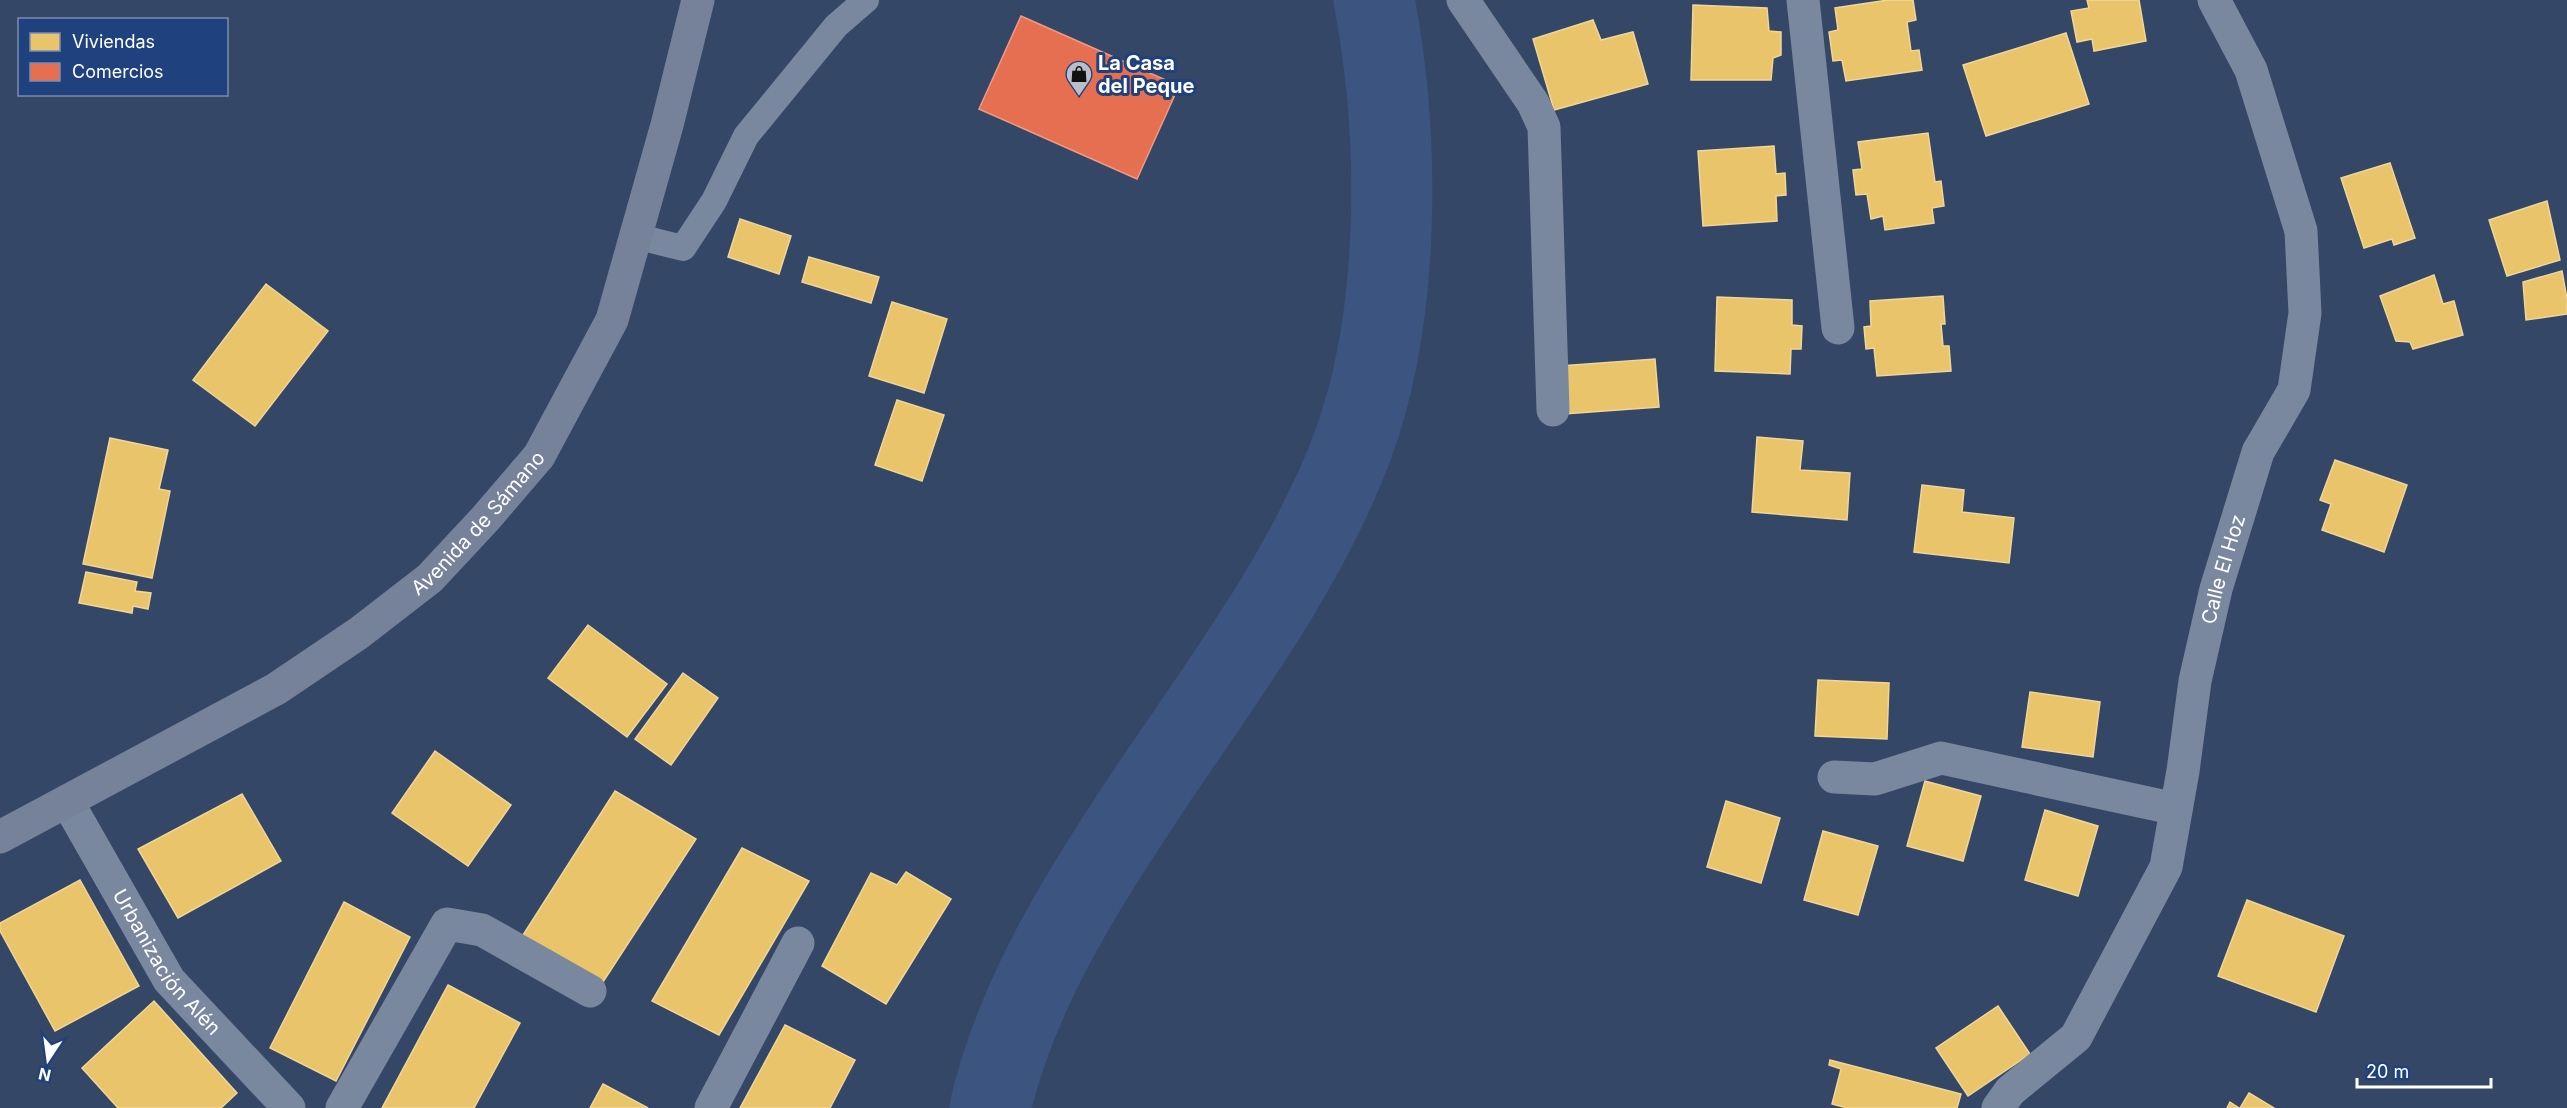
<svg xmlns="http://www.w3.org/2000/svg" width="2567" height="1108" font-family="Inter,sans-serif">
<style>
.homes{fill:#e9c46a;stroke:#f0d697;stroke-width:1.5}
.shops{fill:#e76f51;stroke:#ee9a85;stroke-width:1.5}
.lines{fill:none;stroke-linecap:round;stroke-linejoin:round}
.river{stroke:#3b5580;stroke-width:81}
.lane{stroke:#79889e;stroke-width:26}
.street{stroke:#79889e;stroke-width:33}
.secondary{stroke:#76829a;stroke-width:33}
.labels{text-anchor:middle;stroke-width:6;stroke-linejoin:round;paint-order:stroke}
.poi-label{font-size:20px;font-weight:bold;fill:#fff;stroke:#1f417d;text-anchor:start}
.street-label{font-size:20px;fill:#fff;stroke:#1f417d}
</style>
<rect width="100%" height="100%" fill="#354767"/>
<g class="homes">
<path d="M 1888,0 L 1913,0 L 1916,20 L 1907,22 L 1911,51 L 1919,50 L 1922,70 L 1846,81 L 1842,60 L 1833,61 L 1829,32 L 1838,30 L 1835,8 Z"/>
<path d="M 2087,0 L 2139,0 L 2146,41 L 2094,51 L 2092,39 L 2077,42 L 2071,11 L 2089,8 Z"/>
<path d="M 1693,5 L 1767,8 L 1769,31 L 1781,32 L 1781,55 L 1773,58 L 1771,80 L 1691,80 Z"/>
<path d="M 1593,20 L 1601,40 L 1633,32 L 1648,84 L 1554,110 L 1533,39 Z"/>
<path d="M 2066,33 L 2089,104 L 1986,136 L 1963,65 Z"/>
<path d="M 1928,133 L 1935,182 L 1941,181 L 1944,206 L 1932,208 L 1934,223 L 1885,230 L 1883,216 L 1871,219 L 1867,194 L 1856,195 L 1853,170 L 1862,169 L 1858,142 Z"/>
<path d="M 1774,146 L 1776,174 L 1785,173 L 1786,195 L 1776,196 L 1777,221 L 1703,226 L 1698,151 Z"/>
<path d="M 2390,163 L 2415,238 L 2394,245 L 2392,239 L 2364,248 L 2341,178 Z"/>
<path d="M 2547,201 L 2560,260 L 2507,276 L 2489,220 Z"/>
<path d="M 740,219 L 791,236 L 779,274 L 728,257 Z"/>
<path d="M 809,257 L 879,277 L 871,303 L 802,282 Z"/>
<path d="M 2562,271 L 2567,299 L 2567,314 L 2526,320 L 2523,282 Z"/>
<path d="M 2434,275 L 2443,304 L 2454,301 L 2463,335 L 2413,349 L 2410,342 L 2396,341 L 2380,296 Z"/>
<path d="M 266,284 L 328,331 L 255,426 L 193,380 Z"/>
<path d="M 1943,296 L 1945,324 L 1941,324 L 1943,346 L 1949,346 L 1951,371 L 1877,376 L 1874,348 L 1866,349 L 1864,327 L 1871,326 L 1870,301 Z"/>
<path d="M 1717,297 L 1792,300 L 1792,325 L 1802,326 L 1801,349 L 1791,349 L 1790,374 L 1715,371 Z"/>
<path d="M 892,302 L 947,319 L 924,393 L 869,376 Z"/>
<path d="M 1655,359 L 1659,407 L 1564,414 L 1560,366 Z"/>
<path d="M 897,400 L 944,415 L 922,481 L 875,465 Z"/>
<path d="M 1757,437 L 1803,441 L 1800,470 L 1850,473 L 1847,520 L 1752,512 Z"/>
<path d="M 110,438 L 168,450 L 159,489 L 170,491 L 152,578 L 83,564 Z"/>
<path d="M 2335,460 L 2407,485 L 2384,552 L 2322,530 L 2331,504 L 2320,500 Z"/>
<path d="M 1922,485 L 1964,490 L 1962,512 L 2014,518 L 2009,563 L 1914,552 Z"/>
<path d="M 86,572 L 137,582 L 135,591 L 151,593 L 148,609 L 133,606 L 132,613 L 79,603 Z"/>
<path d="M 588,625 L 667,684 L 627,737 L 548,678 Z"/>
<path d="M 683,673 L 718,698 L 671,765 L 635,739 Z"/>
<path d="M 1818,680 L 1889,683 L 1887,739 L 1815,736 Z"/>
<path d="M 2030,692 L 2100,702 L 2093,757 L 2022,747 Z"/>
<path d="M 435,751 L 511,805 L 468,866 L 392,813 Z"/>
<path d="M 1925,781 L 1981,796 L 1963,861 L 1907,846 Z"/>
<path d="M 615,791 L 696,839 L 603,982 L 523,935 Z"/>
<path d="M 242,794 L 281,861 L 178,918 L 138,849 Z"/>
<path d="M 1726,801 L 1780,818 L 1761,883 L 1707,867 Z"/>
<path d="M 2045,810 L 2098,826 L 2078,896 L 2025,880 Z"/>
<path d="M 1823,831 L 1878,846 L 1858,915 L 1804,900 Z"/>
<path d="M 742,848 L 809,881 L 719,1035 L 652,1001 Z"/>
<path d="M 906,872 L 951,899 L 886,1004 L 822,966 L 871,873 L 897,885 Z"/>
<path d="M 80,880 L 139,986 L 55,1031 L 0,931 L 0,923 Z"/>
<path d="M 2247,900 L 2344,936 L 2316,1012 L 2218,976 Z"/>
<path d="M 344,902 L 410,937 L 336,1081 L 270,1048 Z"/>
<path d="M 448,985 L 520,1023 L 474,1108 L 382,1108 Z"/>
<path d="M 154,1001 L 237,1093 L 221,1108 L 118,1108 L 82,1068 Z"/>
<path d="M 1998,1006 L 2030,1054 L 1968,1096 L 1936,1048 Z"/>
<path d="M 785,1025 L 855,1060 L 830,1108 L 740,1108 Z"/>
<path d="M 1830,1060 L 1961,1094 L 1957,1108 L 1847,1108 L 1832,1104 L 1841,1069 L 1829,1065 Z"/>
<path d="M 603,1084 L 648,1108 L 590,1108 Z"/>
<path d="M 2249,1093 L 2274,1108 L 2240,1108 Z"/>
<path d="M 2230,1102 L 2239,1108 L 2227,1108 Z"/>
</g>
<path class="shops" d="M 1021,16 L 1179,86 L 1137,179 L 979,109 Z"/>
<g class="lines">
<path class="river" d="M 990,1108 C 1018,989 1086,885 1153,784 C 1226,676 1307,568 1353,445 C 1401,314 1400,136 1374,0"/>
<path class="lane" d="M 635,236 L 683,248 L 714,201 L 746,136 L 836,26 L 866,0"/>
<g class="street">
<path d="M 1463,0 L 1533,103 L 1544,127 L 1553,410"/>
<path d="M 1803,0 L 1838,328"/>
<path d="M 1834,777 L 1875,779 L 1941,758 L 2176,809"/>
<path id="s1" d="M 67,801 L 169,980 L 289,1108"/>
<path d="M 342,1108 L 447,924 L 482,930 L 590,991"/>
<path d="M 711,1108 L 798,943"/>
<path id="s2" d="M 1998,1108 L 2010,1091 L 2076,1037 L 2166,867 L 2183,771 L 2195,681 L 2216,589 L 2258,452 L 2294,390 L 2305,313 L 2301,231 L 2251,70 L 2214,0"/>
</g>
<path class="secondary" id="s3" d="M 0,837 L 276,689 L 359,633 L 430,578 L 485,519 L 539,456 L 612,320 L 667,125 L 698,0"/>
</g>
<defs>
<g id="shop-pin" transform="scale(1.35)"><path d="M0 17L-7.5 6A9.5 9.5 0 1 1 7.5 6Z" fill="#b8bfca" stroke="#1f417d"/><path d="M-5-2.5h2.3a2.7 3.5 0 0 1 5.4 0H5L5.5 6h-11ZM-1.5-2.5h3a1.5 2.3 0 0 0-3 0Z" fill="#111"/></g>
</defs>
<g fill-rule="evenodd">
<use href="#shop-pin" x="1079" y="74"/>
</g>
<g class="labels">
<g class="poi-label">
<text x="1098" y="70">La Casa<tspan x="1098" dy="23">del Peque</tspan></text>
</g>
<g class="street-label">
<text dy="7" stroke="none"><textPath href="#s3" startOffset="576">Avenida de Sámano</textPath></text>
<text dy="7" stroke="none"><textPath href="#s2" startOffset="602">Calle El Hoz</textPath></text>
<text dy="7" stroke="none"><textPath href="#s1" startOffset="190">Urbanización Alén</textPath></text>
</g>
</g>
<rect x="18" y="18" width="210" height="78" fill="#1f417d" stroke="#798db1" stroke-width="1.5"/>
<rect x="30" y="33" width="30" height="18" fill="#e9c46a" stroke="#798db1" stroke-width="1.5"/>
<text x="72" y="48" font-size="18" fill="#ffffff">Viviendas</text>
<rect x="30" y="63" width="30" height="18" fill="#e76f51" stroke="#798db1" stroke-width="1.5"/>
<text x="72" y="78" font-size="18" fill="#ffffff">Comercios</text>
<g transform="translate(48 1060) rotate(193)" stroke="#1f417d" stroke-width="4.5" paint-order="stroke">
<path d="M0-4.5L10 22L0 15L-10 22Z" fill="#ffffff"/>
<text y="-9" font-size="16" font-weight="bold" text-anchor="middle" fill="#ffffff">N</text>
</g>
<path d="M2357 1078v9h134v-9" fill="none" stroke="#ffffff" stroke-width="3"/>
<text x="2366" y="1078" font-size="18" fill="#ffffff" stroke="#1f417d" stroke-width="4.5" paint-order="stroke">20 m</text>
</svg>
